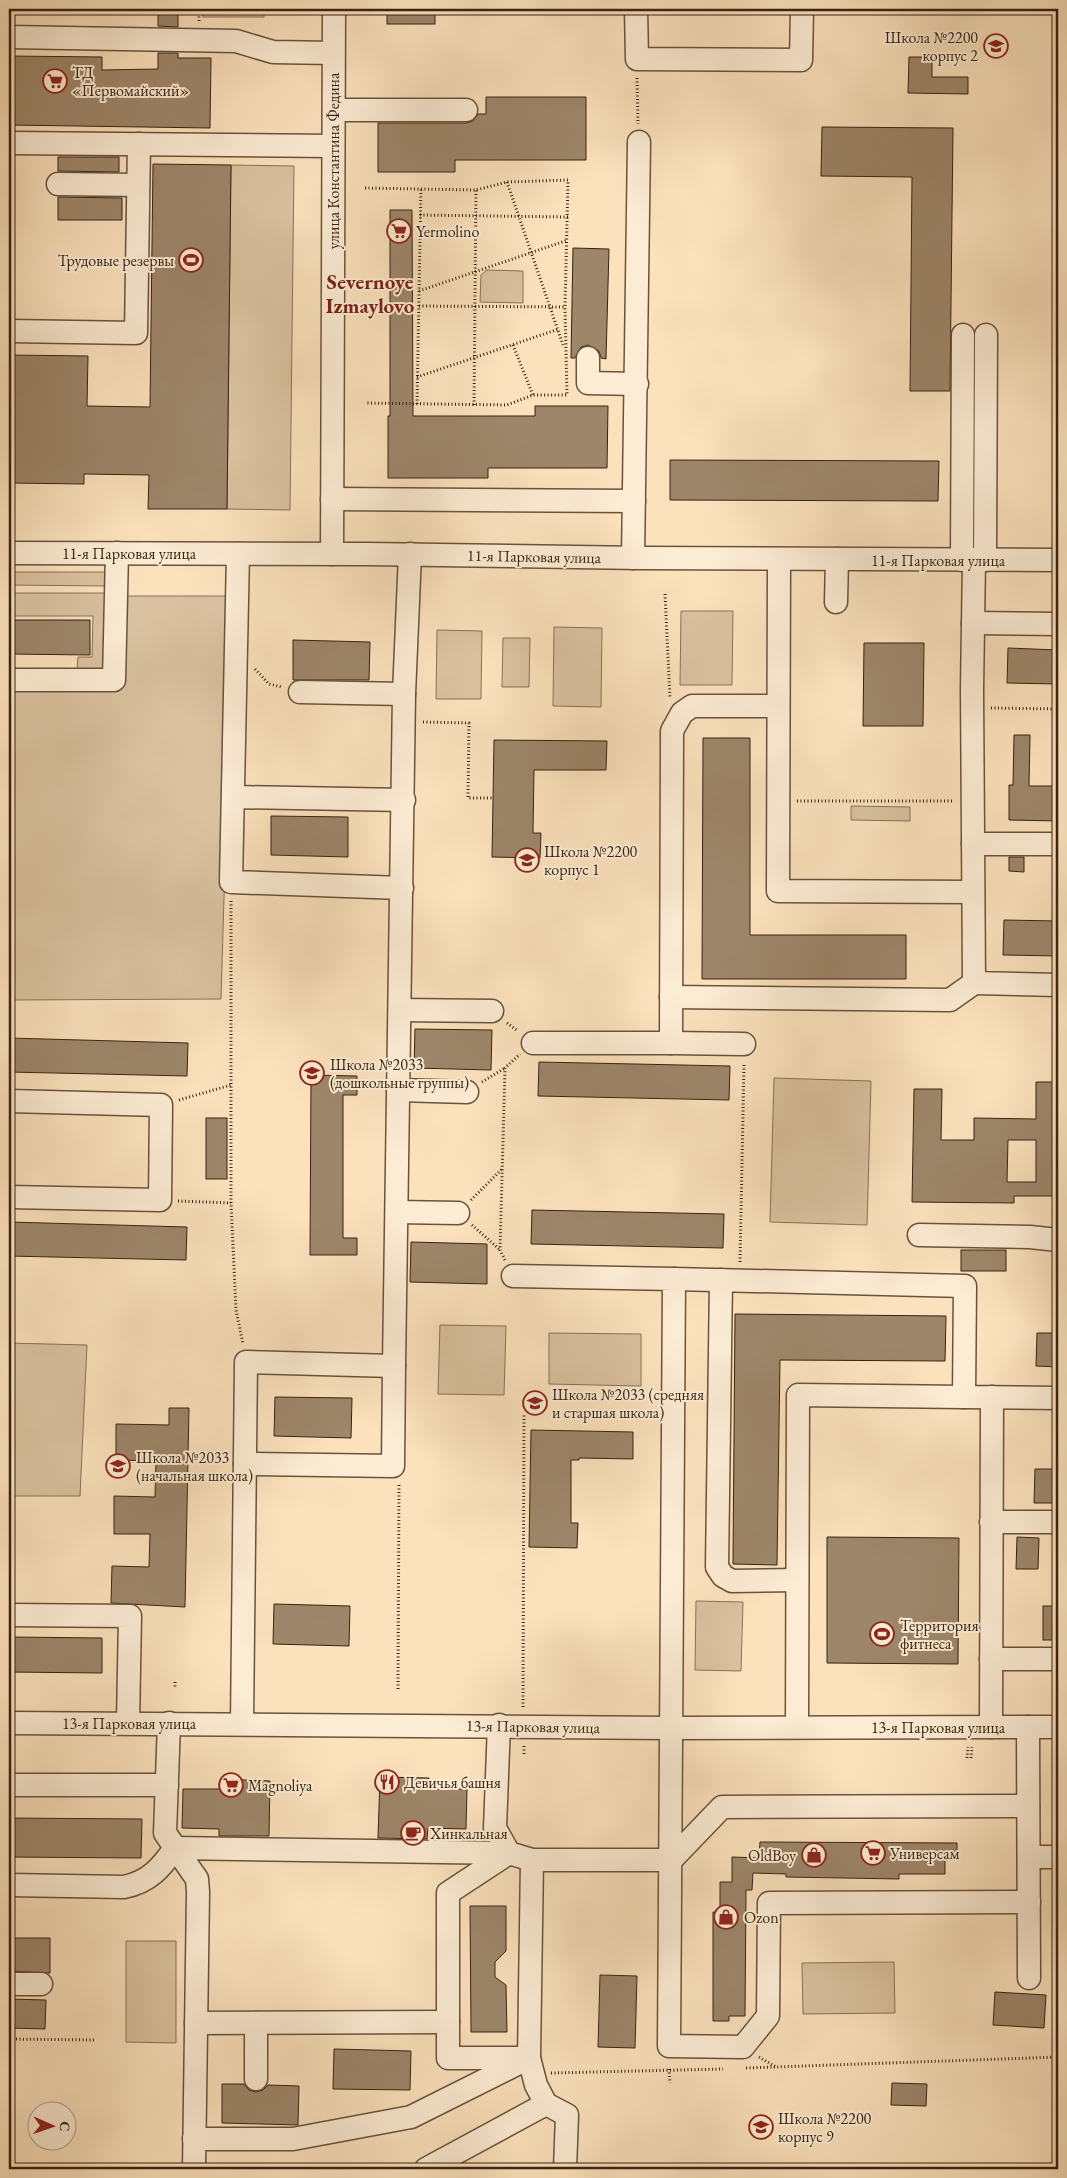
<svg xmlns="http://www.w3.org/2000/svg" width="1067" height="2178" font-family="'EB Garamond',serif">
<style>
.green{fill:#dac2a0;stroke:#897258}
.building{fill:#9d866a;stroke:#382310;fill-rule:evenodd}
.lines{fill:none;stroke-linecap:round;stroke-linejoin:round}
.minor-casing{stroke:#69533b;stroke-width:25}
.path{stroke:#382310;stroke-width:3;stroke-dasharray:1 2.5;stroke-linecap:butt}
.minor{stroke:#fcecd4;stroke-width:22}
.labels{text-anchor:middle;stroke-width:4;stroke-linejoin:round;paint-order:stroke}
.poi-label{font-size:16px;fill:#382310;stroke:#fcecd4;text-anchor:start}
.street-label{font-size:16px;fill:#382310;stroke:#fcecd4}
.district-label{font-size:21px;font-weight:bold;fill:#7a1f14;stroke:#fcecd4}
</style>
<rect width="100%" height="100%" fill="#fbe2bd"/>
<filter id="stains"><feTurbulence type="fractalNoise" baseFrequency=".004" numOctaves="4"/><feColorMatrix values="0 0 0 0 .2 0 0 0 0 .09 0 0 0 0 .02 0 0 0 .5 -.17"/></filter>
<radialGradient id="worn" r=".72"><stop offset=".6" stop-color="#630" stop-opacity="0"/><stop offset="1" stop-color="#630" stop-opacity=".3"/></radialGradient>
<g class="green">
<rect x="203" y="9" width="61" height="8"/>
<path d="M 231,165 L 294,166 L 290,510 L 227,509 Z"/>
<path d="M 487,270 L 523,271 L 523,303 L 480,302 L 481,275 Z"/>
<path d="M 9,572 L 107,572 L 106,586 L 9,585 Z"/>
<path d="M 9,593 L 107,593 L 106,671 L 77,671 L 78,657 L 92,657 L 93,616 L 9,616 Z"/>
<path d="M 119,596 L 233,596 L 221,999 L 9,1000 L 9,685 L 117,684 Z"/>
<path d="M 681,611 L 733,611 L 732,685 L 680,685 Z"/>
<path d="M 554,627 L 602,628 L 601,707 L 553,706 Z"/>
<path d="M 437,630 L 482,631 L 481,699 L 436,699 Z"/>
<path d="M 503,638 L 530,638 L 529,687 L 502,687 Z"/>
<path d="M 851,806 L 910,807 L 910,821 L 851,820 Z"/>
<path d="M 774,1078 L 871,1081 L 867,1225 L 770,1222 Z"/>
<path d="M 440,1325 L 506,1326 L 504,1395 L 438,1394 Z"/>
<path d="M 549,1333 L 641,1334 L 641,1386 L 549,1384 Z"/>
<path d="M 9,1343 L 87,1345 L 80,1496 L 9,1496 Z"/>
<path d="M 696,1601 L 743,1602 L 741,1671 L 695,1670 Z"/>
<path d="M 126,1941 L 176,1941 L 176,2043 L 126,2042 Z"/>
<path d="M 894,1962 L 895,2013 L 803,2014 L 802,1963 Z"/>
</g>
<g class="building">
<path d="M 158,9 L 178,9 L 178,27 L 158,26 Z"/>
<rect x="387" y="9" width="48" height="15"/>
<path d="M 158,53 L 178,53 L 178,58 L 211,58 L 210,128 L 9,125 L 9,56 L 102,57 L 102,70 L 158,69 Z"/>
<path d="M 909,57 L 932,57 L 932,77 L 968,77 L 968,94 L 908,93 Z"/>
<path d="M 486,97 L 586,97 L 586,160 L 455,160 L 455,172 L 378,172 L 378,123 L 466,123 L 473,121 L 478,114 L 486,114 Z"/>
<path d="M 822,127 L 953,128 L 950,391 L 910,391 L 912,177 L 821,176 Z"/>
<path d="M 58,157 L 119,157 L 119,172 L 58,171 Z"/>
<path d="M 153,164 L 231,165 L 227,509 L 148,509 L 149,475 L 84,474 L 84,484 L 9,483 L 9,355 L 88,356 L 87,406 L 150,407 Z"/>
<path d="M 58,197 L 122,198 L 122,220 L 58,220 Z"/>
<path d="M 390,210 L 412,210 L 413,416 L 535,416 L 535,406 L 608,406 L 607,468 L 488,468 L 488,478 L 388,478 L 388,416 L 390,416 Z"/>
<path d="M 573,248 L 609,249 L 606,359 L 601,358 L 599,351 L 588,345 L 581,347 L 575,358 L 571,358 Z"/>
<path d="M 670,460 L 939,461 L 938,501 L 670,500 Z"/>
<path d="M 9,620 L 90,620 L 90,655 L 9,654 Z"/>
<path d="M 293,640 L 370,642 L 369,680 L 293,680 Z"/>
<path d="M 864,643 L 924,643 L 923,726 L 863,726 Z"/>
<path d="M 1008,648 L 1058,650 L 1058,684 L 1007,683 Z"/>
<path d="M 1014,735 L 1030,735 L 1029,786 L 1058,786 L 1058,821 L 1009,820 L 1009,785 L 1013,785 Z"/>
<path d="M 703,738 L 750,738 L 750,935 L 906,935 L 906,979 L 702,979 Z"/>
<path d="M 494,740 L 607,741 L 606,770 L 534,770 L 533,833 L 541,833 L 540,858 L 492,857 Z"/>
<path d="M 271,816 L 348,817 L 348,857 L 271,855 Z"/>
<path d="M 1009,857 L 1024,857 L 1024,872 L 1009,871 Z"/>
<path d="M 1004,920 L 1058,921 L 1058,956 L 1003,955 Z"/>
<path d="M 415,1029 L 492,1030 L 491,1070 L 414,1068 Z"/>
<path d="M 9,1038 L 188,1043 L 187,1076 L 9,1072 Z"/>
<path d="M 539,1062 L 730,1066 L 729,1100 L 538,1096 Z"/>
<path d="M 311,1075 L 357,1076 L 357,1095 L 343,1095 L 343,1238 L 357,1238 L 357,1255 L 310,1255 Z"/>
<path d="M 1036,1082 L 1058,1082 L 1058,1196 L 1014,1196 L 1014,1203 L 912,1202 L 914,1089 L 942,1089 L 941,1140 L 974,1140 L 974,1118 L 1036,1119 ZM 1008,1140 L 1036,1140 L 1036,1182 L 1007,1182 Z"/>
<rect x="206" y="1118" width="21" height="61"/>
<path d="M 532,1210 L 724,1214 L 723,1248 L 531,1244 Z"/>
<path d="M 9,1222 L 187,1227 L 186,1260 L 9,1256 Z"/>
<path d="M 411,1242 L 487,1244 L 487,1284 L 410,1282 Z"/>
<rect x="961" y="1250" width="45" height="21"/>
<path d="M 735,1314 L 946,1316 L 945,1361 L 780,1360 L 777,1565 L 733,1564 Z"/>
<path d="M 1037,1333 L 1058,1333 L 1058,1367 L 1036,1366 Z"/>
<path d="M 275,1397 L 352,1398 L 351,1438 L 274,1436 Z"/>
<path d="M 169,1408 L 189,1408 L 185,1607 L 111,1603 L 112,1566 L 149,1567 L 150,1534 L 114,1534 L 114,1496 L 155,1497 L 156,1461 L 116,1460 L 116,1424 L 169,1425 Z"/>
<path d="M 531,1430 L 633,1432 L 633,1459 L 579,1458 L 579,1460 L 571,1460 L 571,1523 L 578,1523 L 577,1548 L 529,1547 Z"/>
<path d="M 1035,1469 L 1058,1469 L 1058,1503 L 1034,1503 Z"/>
<path d="M 827,1537 L 959,1538 L 958,1664 L 827,1663 Z"/>
<path d="M 1017,1537 L 1039,1538 L 1038,1569 L 1016,1569 Z"/>
<path d="M 274,1604 L 350,1606 L 349,1646 L 273,1644 Z"/>
<rect x="1043" y="1606" width="15" height="34"/>
<path d="M 9,1637 L 102,1638 L 102,1673 L 9,1672 Z"/>
<path d="M 380,1777 L 429,1778 L 429,1789 L 467,1789 L 466,1829 L 428,1828 L 427,1839 L 378,1838 Z"/>
<path d="M 221,1779 L 270,1781 L 269,1836 L 219,1836 L 219,1829 L 182,1828 L 183,1789 L 220,1789 Z"/>
<path d="M 9,1818 L 142,1819 L 141,1858 L 9,1857 Z"/>
<path d="M 760,1842 L 957,1843 L 957,1860 L 945,1860 L 945,1874 L 899,1874 L 899,1879 L 786,1877 L 786,1874 L 753,1873 L 752,1890 L 746,1890 L 745,2016 L 729,2016 L 729,2021 L 713,2021 L 713,1912 L 720,1912 L 720,1882 L 732,1882 L 732,1857 L 759,1858 Z"/>
<path d="M 470,1906 L 506,1906 L 506,1951 L 495,1962 L 495,1977 L 506,1985 L 507,2032 L 471,2032 Z"/>
<path d="M 9,1938 L 50,1938 L 50,1973 L 9,1971 Z"/>
<path d="M 600,1975 L 637,1976 L 635,2048 L 598,2047 Z"/>
<path d="M 995,1992 L 1046,1995 L 1044,2028 L 993,2025 Z"/>
<path d="M 9,1999 L 46,2000 L 45,2029 L 9,2028 Z"/>
<path d="M 334,2049 L 411,2051 L 410,2090 L 333,2089 Z"/>
<path d="M 892,2083 L 927,2084 L 926,2106 L 891,2105 Z"/>
<path d="M 222,2084 L 244,2084 L 249,2090 L 256,2092 L 263,2090 L 268,2085 L 299,2086 L 298,2125 L 222,2123 Z"/>
</g>
<g class="lines">
<g class="minor-casing">
<g id="minor">
<path d="M 636,9 L 637,59 L 801,60 L 802,9"/>
<path d="M 9,37 L 236,41 L 273,52 L 333,53"/>
<path d="M 334,110 L 466,110"/>
<path d="M 9,143 L 333,146"/>
<path d="M 58,184 L 138,185"/>
<path d="M 9,331 L 136,333 L 139,144"/>
<path d="M 588,358 L 588,383 L 637,384"/>
<path d="M 332,499 L 634,501"/>
<path d="M 9,553 L 368,554 L 642,558 L 1058,560"/>
<path d="M 238,554 L 231,882 L 402,888"/>
<path d="M 332,554 L 334,9"/>
<path d="M 633,558 L 639,142"/>
<path d="M 779,559 L 778,891 L 973,892"/>
<path d="M 974,559 L 972,690 L 974,983 L 1058,985"/>
<path d="M 962,560 L 963,335"/>
<path d="M 985,560 L 986,335"/>
<path d="M 836,602 L 837,559"/>
<path d="M 973,623 L 1058,624"/>
<path d="M 9,680 L 114,680 L 117,553"/>
<path d="M 300,692 L 404,694"/>
<path d="M 234,797 L 404,800"/>
<path d="M 973,844 L 1058,844"/>
<path d="M 671,997 L 950,1000 L 974,983"/>
<path d="M 400,1010 L 492,1011"/>
<path d="M 533,1043 L 671,1043 L 672,731 L 682,713 L 692,706 L 778,706"/>
<path d="M 671,1043 L 744,1044"/>
<path d="M 398,1090 L 467,1092"/>
<path d="M 9,1101 L 161,1105 L 160,1200 L 9,1197"/>
<path d="M 397,1212 L 458,1213"/>
<path d="M 919,1235 L 1030,1237 L 1058,1240"/>
<path d="M 513,1276 L 674,1279 L 669,2046 L 743,2047 L 768,2016 L 769,1903 L 1029,1902"/>
<path d="M 674,1279 L 965,1286 L 964,1397 L 1058,1398"/>
<path d="M 721,1280 L 717,1567 L 723,1576 L 732,1581 L 797,1580"/>
<path d="M 245,1464 L 393,1466 L 394,1366"/>
<path d="M 991,1522 L 1058,1522"/>
<path d="M 9,1615 L 130,1616 L 128,1722"/>
<path d="M 991,1659 L 1058,1659"/>
<path d="M 9,1723 L 671,1728 L 1058,1727"/>
<path d="M 169,1723 L 165,1833 L 197,1879 L 198,1892 L 194,2169"/>
<path d="M 242,1723 L 246,1362 L 394,1366 L 404,694 L 410,554"/>
<path d="M 499,1725 L 495,1828 L 509,1853 L 532,1860 L 671,1860 L 722,1807 L 1028,1806"/>
<path d="M 797,1727 L 798,1395 L 964,1397"/>
<path d="M 991,1727 L 992,1397"/>
<path d="M 1028,1727 L 1029,1978"/>
<path d="M 9,1785 L 167,1785"/>
<path d="M 509,1853 L 448,1893 L 448,2058 L 524,2058"/>
<path d="M 1029,1857 L 1058,1857"/>
<path d="M 532,1860 L 529,2058 L 536,2085 L 546,2104 L 567,2115 L 565,2169"/>
<path d="M 9,1885 L 124,1887 C 149,1882 161,1868 175,1848 L 509,1853"/>
<path d="M 9,1984 L 41,1984"/>
<path d="M 196,2023 L 448,2022"/>
<path d="M 256,2023 L 256,2079"/>
<path d="M 194,2139 L 293,2139 L 411,2117 L 529,2058"/>
<path d="M 426,2169 L 546,2104"/>
</g>
</g>
<g class="path">
<path d="M 936,10 L 936,9"/>
<path d="M 199,21 L 199,9"/>
<path d="M 637,78 L 638,124"/>
<path d="M 507,182 L 563,345"/>
<path d="M 365,188 L 476,190 L 507,182 L 568,180 L 565,307 L 567,395 L 533,395 L 507,405 L 366,403"/>
<path d="M 420,215 L 568,217"/>
<path d="M 419,291 L 568,240"/>
<path d="M 419,306 L 565,307"/>
<path d="M 513,345 L 533,395"/>
<path d="M 417,377 L 559,329"/>
<path d="M 417,404 L 421,188"/>
<path d="M 474,405 L 476,190"/>
<path d="M 665,594 L 670,698"/>
<path d="M 255,669 L 269,684 L 282,687"/>
<path d="M 991,708 L 1058,709"/>
<path d="M 423,722 L 469,723 L 468,798 L 493,798"/>
<path d="M 797,801 L 953,801"/>
<path d="M 231,901 L 231,1203 L 236,1310 L 243,1344"/>
<path d="M 507,1023 L 518,1031"/>
<path d="M 482,1082 L 505,1068"/>
<path d="M 179,1100 L 231,1085"/>
<path d="M 471,1200 L 502,1169"/>
<path d="M 178,1201 L 231,1203"/>
<path d="M 472,1225 L 499,1249"/>
<path d="M 505,1260 L 500,1250 L 505,1068 L 520,1054"/>
<path d="M 740,1262 L 744,1064"/>
<path d="M 175,1682 L 175,1689"/>
<path d="M 398,1689 L 399,1485"/>
<path d="M 523,1707 L 524,1415"/>
<path d="M 524,1746 L 524,1755"/>
<path d="M 967,1758 L 968,1747"/>
<path d="M 971,1758 L 972,1747"/>
<path d="M 9,2039 L 95,2040"/>
<path d="M 759,2057 L 776,2067 L 1058,2057"/>
<path d="M 746,2068 L 775,2067"/>
<path d="M 669,2069 L 670,2083"/>
<path d="M 551,2073 L 723,2069"/>
</g>
<use href="#minor" class="minor"/>
</g>
<defs>
<g id="school-ring" transform="scale(1.25)"><circle r="9.5" fill="#fcecd4" stroke="#8f2418" stroke-width="1.5"/><path d="M0-5L7-2L0 1L-7-2ZM-4 1L0 2.5L4 1V4Q0 6-4 4Z" fill="#8f2418"/></g>
<g id="supermarket-ring" transform="scale(1.25)"><circle r="9.5" fill="#fcecd4" stroke="#8f2418" stroke-width="1.5"/><path d="M-6-5.5h2.5l.6 2H6L4.5 2H-2.5L-4.4-4H-6ZM-1.5 3.2a1.3 1.3 0 1 0 .1 0ZM3 3.2a1.3 1.3 0 1 0 .1 0Z" fill="#8f2418"/></g>
<g id="stadium-ring" transform="scale(1.25)"><circle r="9.5" fill="#fcecd4" stroke="#8f2418" stroke-width="1.5"/><path d="M0-5a6.5 5 0 1 0 0 10a6.5 5 0 1 0 0-10ZM-3.5-1.8h7v3.6h-7Z" fill="#8f2418"/></g>
<g id="restaurant-ring" transform="scale(1.25)"><circle r="9.5" fill="#fcecd4" stroke="#8f2418" stroke-width="1.5"/><path d="M-5-6h1v4h1v-4h1v4h1v-4h1v5L-1.5 .5V6h-2V.5L-5-1ZM5-6V6H3V1.5H1.5Q1.5-4 5-6Z" fill="#8f2418"/></g>
<g id="cafe-ring" transform="scale(1.25)"><circle r="9.5" fill="#fcecd4" stroke="#8f2418" stroke-width="1.5"/><path d="M-5.5-4.5H6V0H3Q3 3.5 0 3.5H-2.5Q-5.5 3.5-5.5 0ZM3-3.2v2h1.7v-2ZM-6 4.5H4V6H-6Z" fill="#8f2418"/></g>
<g id="shop-ring" transform="scale(1.25)"><circle r="9.5" fill="#fcecd4" stroke="#8f2418" stroke-width="1.5"/><path d="M-5-2.5h2.3a2.7 3.5 0 0 1 5.4 0H5L5.5 6h-11ZM-1.5-2.5h3a1.5 2.3 0 0 0-3 0Z" fill="#8f2418"/></g>
</defs>
<g fill-rule="evenodd">
<use href="#school-ring" x="996" y="46"/>
<use href="#supermarket-ring" x="55" y="81"/>
<use href="#supermarket-ring" x="399" y="231"/>
<use href="#stadium-ring" x="191" y="260"/>
<use href="#school-ring" x="527" y="860"/>
<use href="#school-ring" x="312" y="1073"/>
<use href="#school-ring" x="535" y="1403"/>
<use href="#school-ring" x="118" y="1466"/>
<use href="#stadium-ring" x="882" y="1634"/>
<use href="#restaurant-ring" x="387" y="1782"/>
<use href="#supermarket-ring" x="231" y="1785"/>
<use href="#cafe-ring" x="413" y="1833"/>
<use href="#supermarket-ring" x="873" y="1853"/>
<use href="#shop-ring" x="814" y="1855"/>
<use href="#shop-ring" x="726" y="1917"/>
<use href="#school-ring" x="761" y="2127"/>
</g>
<g class="labels">
<g class="poi-label">
<text x="978" y="43" text-anchor="end">Школа №2200<tspan x="978" dy="18">корпус 2</tspan></text>
<text x="72" y="78">ТД<tspan x="72" dy="18">«Первомайский»</tspan></text>
<text x="416" y="237">Yermolino</text>
<text x="174" y="266" text-anchor="end">Трудовые резервы</text>
<text x="544" y="857">Школа №2200<tspan x="544" dy="18">корпус 1</tspan></text>
<text x="330" y="1070">Школа №2033<tspan x="330" dy="18">(дошкольные группы)</tspan></text>
<text x="552" y="1400">Школа №2033 (средняя<tspan x="552" dy="18">и старшая школа)</tspan></text>
<text x="136" y="1463">Школа №2033<tspan x="136" dy="18">(начальная школа)</tspan></text>
<text x="900" y="1631">Территория<tspan x="900" dy="18">фитнеса</tspan></text>
<text x="404" y="1788">Девичья башня</text>
<text x="248" y="1791">Magnoliya</text>
<text x="430" y="1839">Хинкальная</text>
<text x="890" y="1859">Универсам</text>
<text x="796" y="1861" text-anchor="end">OldBoy</text>
<text x="744" y="1923">Ozon</text>
<text x="778" y="2124">Школа №2200<tspan x="778" dy="18">корпус 9</tspan></text>
</g>
<g class="street-label">
<text transform="translate(333 161) rotate(-90)" y="6">улица Константина Федина</text>
<text x="129" y="559">11-я Парковая улица</text>
<text transform="translate(534 556) rotate(1)" y="6">11-я Парковая улица</text>
<text x="938" y="566">11-я Парковая улица</text>
<text x="129" y="1729">13-я Парковая улица</text>
<text transform="translate(533 1726) rotate(1)" y="6">13-я Парковая улица</text>
<text x="938" y="1733">13-я Парковая улица</text>
</g>
<g class="district-label">
<text x="370" y="289">Severnoye<tspan x="370" dy="24">Izmaylovo</tspan></text>
</g>
</g>
<rect width="1067" height="2178" fill="none" stroke="#fbe2bd" stroke-width="30"/>
<rect x="10" y="10" width="1047" height="2158" fill="none" stroke="#382310" stroke-width="2.5"/>
<rect x="15" y="15" width="1037" height="2148" fill="none" stroke="#382310"/>
<g transform="translate(52 2126) rotate(92)"><circle r="24" fill="#fcecd4" stroke="#ae9c86"/>
<path d="M0-4L9 19L0 12L-9 19Z" fill="#8f2418"/>
<text y="-8" font-size="14" font-weight="bold" text-anchor="middle" fill="#382310">С</text>
</g>
<rect width="100%" height="100%" filter="url(#stains)"/>
<rect width="100%" height="100%" fill="url(#worn)"/>
</svg>
